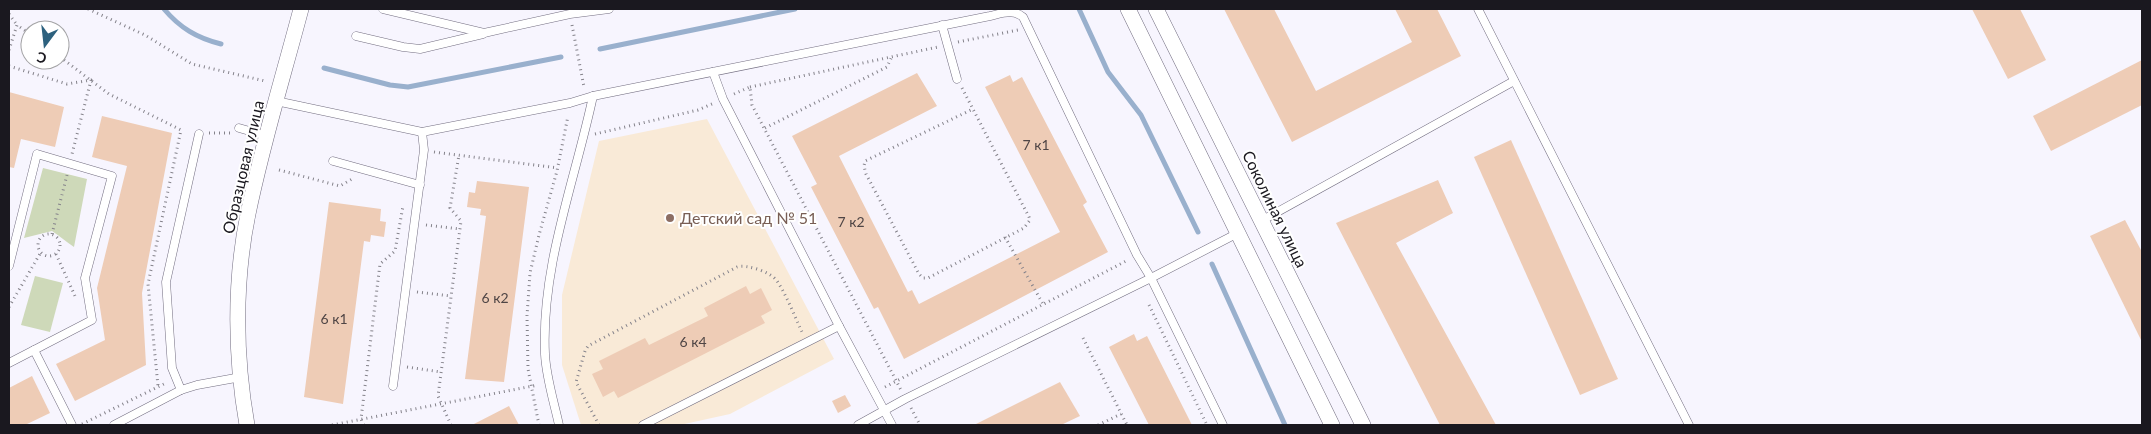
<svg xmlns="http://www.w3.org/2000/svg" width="2151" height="434" font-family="Lato,sans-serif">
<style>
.education{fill:#f9ead7}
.green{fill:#ced9b9}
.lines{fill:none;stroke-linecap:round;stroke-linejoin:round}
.stream{stroke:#99b0cd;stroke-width:5}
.building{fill:#eeccb6}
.service-casing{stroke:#736e81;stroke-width:9}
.minor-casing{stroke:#736e81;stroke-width:16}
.path{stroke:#85838b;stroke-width:3;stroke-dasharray:1 4;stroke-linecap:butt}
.service{stroke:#fff;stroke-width:8}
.minor{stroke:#fff;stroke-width:15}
.education-dot{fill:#8d6e63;stroke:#fff;stroke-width:2}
.labels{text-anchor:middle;stroke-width:4;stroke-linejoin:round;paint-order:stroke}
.number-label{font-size:14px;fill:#4f4545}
.street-label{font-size:16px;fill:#1a181f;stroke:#fff}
.education-label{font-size:16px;fill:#785e54;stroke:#fff;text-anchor:start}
</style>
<rect width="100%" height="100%" fill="#f7f5fe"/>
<path class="education" d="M 707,119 L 834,359 L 730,414 L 680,425 L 581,425 L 562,365 L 562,295 L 599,141 Z"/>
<g class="green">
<path d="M 43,168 L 87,179 L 74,247 C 66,242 60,236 52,231 L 24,238 Z"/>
<path d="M 35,276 L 63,283 L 50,332 L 21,325 Z"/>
</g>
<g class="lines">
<g class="stream">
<path d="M 164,9 C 180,28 197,38 221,44"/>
<path d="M 1079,9 L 1108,72 L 1141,115 L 1198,232"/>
<path d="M 600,49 L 795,9"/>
<path d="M 324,68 L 390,85 L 408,87 L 561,57"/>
<path d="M 1212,264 L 1285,425"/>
</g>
</g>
<g class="building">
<path d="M 1224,9 L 1274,9 L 1316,91 L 1412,42 L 1395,9 L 1437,9 L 1461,56 L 1292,142 Z"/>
<path d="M 1972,9 L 2020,9 L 2046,60 L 2008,79 Z"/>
<path d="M 2142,60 L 2142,105 L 2051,151 L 2033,116 Z"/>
<path d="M 917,73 L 937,106 L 839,156 L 908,292 L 912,290 L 919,304 L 1060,232 L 985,87 L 1010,75 L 1013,82 L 1022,77 L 1087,202 L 1083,205 L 1108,252 L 904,359 L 878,307 L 874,309 L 811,187 L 817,184 L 792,136 Z"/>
<path d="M 9,92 L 64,107 L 55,147 L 21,139 L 14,168 L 9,167 Z"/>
<path d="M 102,116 L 172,133 L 142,293 L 146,365 L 75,401 L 56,364 L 105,340 L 97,288 L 127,166 L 92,157 Z"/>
<path d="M 1511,140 L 1618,379 L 1580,395 L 1474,157 Z"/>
<path d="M 1438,180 L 1453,213 L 1396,243 L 1496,425 L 1440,425 L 1336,223 Z"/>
<path d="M 477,181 L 529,187 L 504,382 L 465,379 L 486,216 L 480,215 L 481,209 L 467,207 L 469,192 L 475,193 Z"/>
<path d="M 329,202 L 381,209 L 380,221 L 386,222 L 384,237 L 371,235 L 370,242 L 364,241 L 343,404 L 304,397 Z"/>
<path d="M 2125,220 L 2142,252 L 2142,342 L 2090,236 Z"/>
<path d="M 746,286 L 750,294 L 761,288 L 772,310 L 761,316 L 765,323 L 618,398 L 614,391 L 603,397 L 592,374 L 603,369 L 599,361 L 645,338 L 649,345 L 708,316 L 704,308 Z"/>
<path d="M 1134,334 L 1137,341 L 1147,336 L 1192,425 L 1149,425 L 1109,347 Z"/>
<path d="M 32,376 L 50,413 L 25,425 L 9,425 L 9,388 Z"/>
<path d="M 1060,382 L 1080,416 L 1061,425 L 974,425 Z"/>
<path d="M 845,395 L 851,406 L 838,413 L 832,401 Z"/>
<path d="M 509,406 L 519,425 L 472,425 Z"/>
</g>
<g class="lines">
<g class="service-casing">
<g id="service">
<path d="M 383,9 L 484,33 L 570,14 L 609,9"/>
<path d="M 1478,9 L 1689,425"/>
<path d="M 942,25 L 957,79"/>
<path d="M 356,36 L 403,47 L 420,49 L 483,34"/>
<path d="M 713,72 L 723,99 L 839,326 L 892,425"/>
<path d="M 593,96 L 990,16 C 1003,13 1013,9 1023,17 L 1137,255 L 1151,278 L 1223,425"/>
<path d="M 276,101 L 422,132 L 570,103 L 593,96 C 575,181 541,266 545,354 C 546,377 554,402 559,425"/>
<path d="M 239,128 L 267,136"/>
<path d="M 333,161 L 420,185"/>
<path d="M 1261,221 L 1514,81"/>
<path d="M 9,266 L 37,154 L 112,176 L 85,278 L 92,320 L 9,363"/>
<path d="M 34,350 L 72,425"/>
<path d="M 393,386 L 424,150 L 422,132"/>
<path d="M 181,390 L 172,368 L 166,282 L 199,134"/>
<path d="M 114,425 L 181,390 L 197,385 L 241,377"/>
<path d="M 643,425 L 839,326"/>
<path d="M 858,425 L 905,399 L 1151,278 L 1238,233"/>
</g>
</g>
<g class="minor-casing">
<g id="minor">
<path d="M 1128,9 L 1332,425"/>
<path d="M 1156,9 L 1363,425"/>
<path d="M 247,425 C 235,357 234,282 248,214 C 262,145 283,77 301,9"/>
</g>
</g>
<g class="path">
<path d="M 88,9 L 145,35 L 192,64 L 265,81"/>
<path d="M 9,14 L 17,25"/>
<path d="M 572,25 L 584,87"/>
<path d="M 958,42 L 1018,30"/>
<path d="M 9,50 L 17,25 L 30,34"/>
<path d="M 60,57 L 109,94 L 181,130 L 148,284 L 158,386"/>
<path d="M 9,66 L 67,84 L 91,80 L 72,154"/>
<path d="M 750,87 L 938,47"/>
<path d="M 962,88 L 1029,217 L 1030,220 L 1024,228 L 928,278 L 923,278 L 919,274 L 866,174 L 864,166 L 865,161 L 973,109"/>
<path d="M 734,94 L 750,87 L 752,105 L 901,390"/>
<path d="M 765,128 L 887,67 L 892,56"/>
<path d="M 209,133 L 230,133"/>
<path d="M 595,134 L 698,110 L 712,104"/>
<path d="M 434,152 L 558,168"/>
<path d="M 279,170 L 340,186 L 352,179"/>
<path d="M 426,225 L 460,229"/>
<path d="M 52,234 L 67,175"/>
<circle cx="49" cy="245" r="11"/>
<path d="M 1005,237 L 1043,304"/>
<path d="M 56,254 L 75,296"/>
<path d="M 417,292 L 451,296"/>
<path d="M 1149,305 L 1207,425"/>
<path d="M 9,307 L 41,252"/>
<path d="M 1083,338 L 1127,425"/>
<path d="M 407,367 L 441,372"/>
<path d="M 885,387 L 1128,260"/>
<path d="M 911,408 L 920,425"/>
<path d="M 82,424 L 166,383"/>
<path d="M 332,425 L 538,385"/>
<path d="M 364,425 L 361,419 L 380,264 L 395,251 L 403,206"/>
<path d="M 451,425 L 438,396 L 461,221 L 450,208 L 459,155"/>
<path d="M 539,425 L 528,369 L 527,316 L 530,273 L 539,235 L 557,171 L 568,116"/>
<path d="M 599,425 L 576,382 L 585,351 L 588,346 L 737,267 C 747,264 771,272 777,281 C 787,296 794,315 802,332"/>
<path d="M 1098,425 L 1121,414"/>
</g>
<use href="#service" class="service"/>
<use href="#minor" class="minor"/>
</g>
<circle class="education-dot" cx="670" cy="218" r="5"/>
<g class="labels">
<g class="number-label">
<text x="1036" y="150">7 к1</text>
<text x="851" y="227">7 к2</text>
<text x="495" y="303">6 к2</text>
<text x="334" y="324">6 к1</text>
<text x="693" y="347">6 к4</text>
</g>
<g class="street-label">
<text transform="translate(243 167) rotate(-77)" y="6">Образцовая улица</text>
<text transform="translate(1275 209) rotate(64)" y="6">Соколиная улица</text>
</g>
<g class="education-label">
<text x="680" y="224">Детский сад № 51</text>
</g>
</g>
<rect width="2151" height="434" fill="none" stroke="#1a181f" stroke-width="20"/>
<g transform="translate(45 45) rotate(195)"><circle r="24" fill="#ffffff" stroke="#a3a3a5"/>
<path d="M0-4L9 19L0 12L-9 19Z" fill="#2d617e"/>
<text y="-8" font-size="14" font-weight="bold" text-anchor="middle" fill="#1a181f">С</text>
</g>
</svg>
